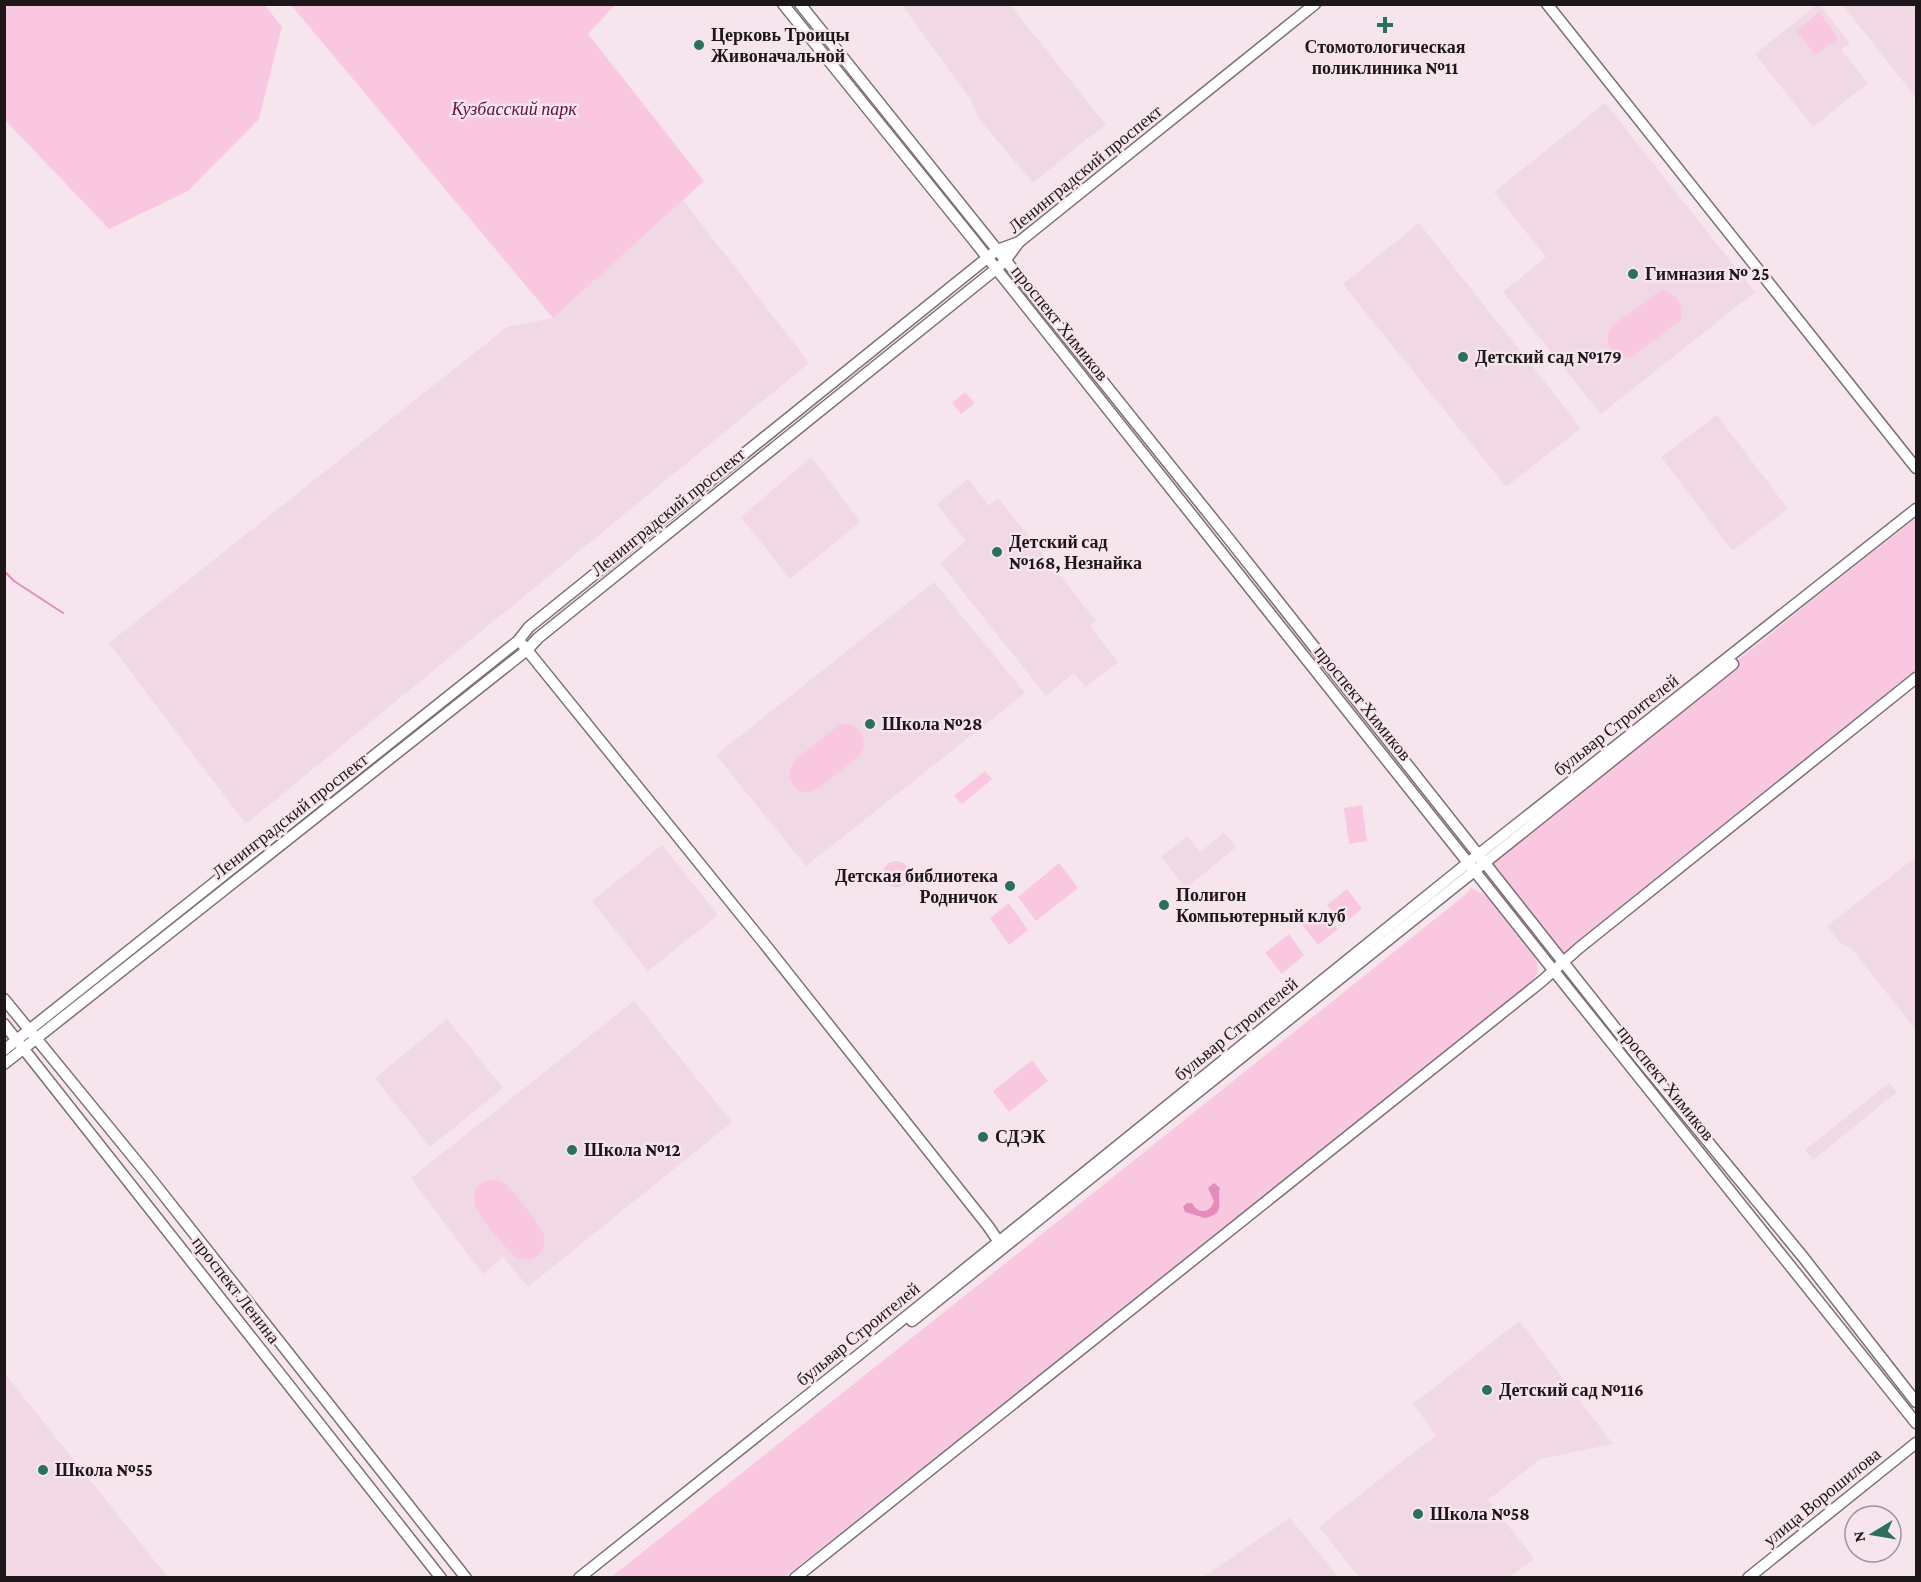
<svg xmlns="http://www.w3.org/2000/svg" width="1921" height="1582" font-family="'Crimson Pro',serif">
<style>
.built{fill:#f0d8e4}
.green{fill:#fac7e0}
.water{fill:#e78abc}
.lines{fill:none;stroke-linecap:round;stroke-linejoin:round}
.stream{stroke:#e78abc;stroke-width:2}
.secondary-casing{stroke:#7d6f76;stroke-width:13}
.secondary{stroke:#fff;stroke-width:10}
.poi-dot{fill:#2d6f5f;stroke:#f6e5ed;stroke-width:2}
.labels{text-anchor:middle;stroke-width:5;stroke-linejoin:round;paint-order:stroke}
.poi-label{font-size:18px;font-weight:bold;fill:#1d171a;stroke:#f6e5ed;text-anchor:start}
.park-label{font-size:18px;font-style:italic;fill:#621044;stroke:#f6e5ed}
.street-label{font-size:18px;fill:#1d171a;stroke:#f6e5ed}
</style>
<rect width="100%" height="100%" fill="#f6e5ed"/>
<g class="built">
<path d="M 902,5 L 1010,5 L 1106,125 L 1083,142 L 1033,183 L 980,120 L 971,100 Z"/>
<path d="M 1817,5 L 1820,5 L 1850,43 L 1841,50 L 1868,83 L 1813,127 L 1755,54 Z"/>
<path d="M 1843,5 L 1916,5 L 1916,99 L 1916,98 Z"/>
<path d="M 1605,103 L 1755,292 L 1601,414 L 1503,292 L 1546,257 L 1494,192 Z"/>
<path d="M 683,200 L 809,363 L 246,824 L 109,643 L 507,327 L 553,318 Z"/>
<path d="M 1419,223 L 1581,428 L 1506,487 L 1343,284 Z"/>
<path d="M 1717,415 L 1788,509 L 1732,551 L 1661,457 Z"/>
<path d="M 811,457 L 860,522 L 790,579 L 741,517 Z"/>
<path d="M 968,479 L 989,506 L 998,498 L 1096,621 L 1090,626 L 1118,662 L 1085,687 L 1074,673 L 1046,696 L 940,563 L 966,541 L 937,504 Z"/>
<path d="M 934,582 L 1025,693 L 806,866 L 716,755 Z"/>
<path d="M 1224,833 L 1236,847 L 1186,888 L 1161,857 L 1187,836 L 1200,852 Z"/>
<path d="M 662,845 L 718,915 L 648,971 L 592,901 Z"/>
<path d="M 1916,857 L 1916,1030 L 1851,948 L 1840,943 L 1827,926 Z"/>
<path d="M 634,1001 L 732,1122 L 528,1287 L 503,1257 L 483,1274 L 411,1178 Z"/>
<path d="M 447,1019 L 503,1088 L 430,1147 L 375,1078 Z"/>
<path d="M 1889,1083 L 1897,1092 L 1813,1160 L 1805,1150 Z"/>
<path d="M 1519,1321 L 1613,1444 L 1540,1459 L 1488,1500 L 1534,1559 L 1510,1577 L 1359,1577 L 1319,1527 L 1436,1435 L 1413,1404 Z"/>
<path d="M 5,1374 L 158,1565 L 168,1577 L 5,1577 Z"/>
<path d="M 1290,1518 L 1338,1577 L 1203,1577 Z"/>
</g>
<g class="green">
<path d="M 8,5 L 265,5 L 282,27 L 259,119 L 188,191 L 109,229 L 5,120 L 4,11 Z"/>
<path d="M 291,5 L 615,5 L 588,34 L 704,181 L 553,318 Z"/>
<path d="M 1819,12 L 1838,38 L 1816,55 L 1797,32 Z"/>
<path d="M 1661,290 C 1677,292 1683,305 1681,320 L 1631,357 C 1612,363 1602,342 1611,327 Z"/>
<path d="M 965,392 L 975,403 L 961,414 L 952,403 Z"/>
<path d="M 1916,517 L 1916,678 L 1564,963 L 1485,863 Z"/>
<path d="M 847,724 C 862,726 869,743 859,756 C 854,761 846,766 841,770 C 828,780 803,807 791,781 C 788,774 790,766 795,760 L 839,725 Z"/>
<path d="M 985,771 L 992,779 L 962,804 L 954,796 Z"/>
<path d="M 1362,805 L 1367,841 L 1349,844 L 1344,808 Z"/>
<circle cx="896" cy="874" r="13"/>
<path d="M 1059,863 L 1078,888 L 1036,921 L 1018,897 Z"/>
<path d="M 1471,888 L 1485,895 L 1535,958 C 1540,968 1538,974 1531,983 L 785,1577 L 610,1578 L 997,1270 L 1465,895 Z"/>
<path d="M 1347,889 L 1362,909 L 1343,924 L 1327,905 Z"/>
<path d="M 1009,903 L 1028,930 L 1009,945 L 990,918 Z"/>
<path d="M 1322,909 L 1338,929 L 1318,945 L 1302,925 Z"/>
<path d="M 1289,934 L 1304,955 L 1282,974 L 1265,953 Z"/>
<path d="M 1032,1060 L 1048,1081 L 1009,1112 L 993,1091 Z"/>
<path d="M 488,1180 C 494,1180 501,1180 506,1184 C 512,1190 541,1226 543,1233 C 549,1253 530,1267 513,1255 C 500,1239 450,1194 488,1180 Z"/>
</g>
<path class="water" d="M 1214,1183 L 1220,1188 C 1216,1202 1227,1213 1205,1218 L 1185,1212 L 1183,1207 L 1187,1203 L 1192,1203 C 1198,1215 1211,1213 1214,1201 L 1208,1188 Z"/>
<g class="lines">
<path class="stream" d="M 4,571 L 14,581 L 63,613"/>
<g class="secondary-casing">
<g id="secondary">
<path d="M 783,4 L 971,237 L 1554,971 L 1916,1423"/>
<path d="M 800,4 L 1225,534 L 1639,1058 L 1803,1257 L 1916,1402"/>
<path d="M 1547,4 L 1916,468"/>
<path d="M 523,645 L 763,942 L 988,1226 L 1001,1245"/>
<path d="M 4,999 L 147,1174 L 466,1578"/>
<path d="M 4,1024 L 441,1578"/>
<path d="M 4,1050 L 518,641 L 529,627 L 997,250 L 1019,242"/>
<path d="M 4,1064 L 527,650 L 538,638 L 996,269 L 1005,261 L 1019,242 L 1315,4"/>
<path d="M 912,1321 L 1733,664"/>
<path d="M 579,1578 L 861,1353 L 1469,862 L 1916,509"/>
<path d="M 795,1578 L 1542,981 L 1579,948 L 1916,678"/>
<path d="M 1748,1578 L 1916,1443"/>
</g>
</g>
<use href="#secondary" class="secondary"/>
</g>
<g class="poi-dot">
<path d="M1382 16h6v6h6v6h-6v6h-6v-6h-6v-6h6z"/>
<circle cx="699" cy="45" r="6"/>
<circle cx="1633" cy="274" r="6"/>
<circle cx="1463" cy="357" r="6"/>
<circle cx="997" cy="552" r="6"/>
<circle cx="870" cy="724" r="6"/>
<circle cx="1010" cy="886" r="6"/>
<circle cx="1164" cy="905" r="6"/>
<circle cx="983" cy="1137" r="6"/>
<circle cx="572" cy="1150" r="6"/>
<circle cx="1487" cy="1390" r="6"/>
<circle cx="43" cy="1470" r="6"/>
<circle cx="1418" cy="1514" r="6"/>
</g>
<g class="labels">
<g class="poi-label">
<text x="711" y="41">Церковь Троицы<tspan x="711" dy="21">Живоначальной</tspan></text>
<text x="1385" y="53" text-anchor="middle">Стомотологическая<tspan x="1385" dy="21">поликлиника №11</tspan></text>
<text x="1645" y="280">Гимназия № 25</text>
<text x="1475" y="363">Детский сад №179</text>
<text x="1009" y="548">Детский сад<tspan x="1009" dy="21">№168, Незнайка</tspan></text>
<text x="882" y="730">Школа №28</text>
<text x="998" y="882" text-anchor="end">Детская библиотека<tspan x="998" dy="21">Родничок</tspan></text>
<text x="1176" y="901">Полигон<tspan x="1176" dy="21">Компьютерный клуб</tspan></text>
<text x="995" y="1143">СДЭК</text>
<text x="584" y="1156">Школа №12</text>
<text x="1499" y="1396">Детский сад №116</text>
<text x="55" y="1476">Школа №55</text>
<text x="1430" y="1520">Школа №58</text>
</g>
<g class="park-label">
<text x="514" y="115">Кузбасский парк</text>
</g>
<g class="street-label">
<text transform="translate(1085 169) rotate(-39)" y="6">Ленинградский проспект</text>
<text transform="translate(1060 323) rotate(51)" y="6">проспект Химиков</text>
<text transform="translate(668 512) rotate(-39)" y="6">Ленинградский проспект</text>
<text transform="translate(1363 703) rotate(51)" y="6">проспект Химиков</text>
<text transform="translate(1616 725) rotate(-38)" y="6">бульвар Строителей</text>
<text transform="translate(290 816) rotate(-38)" y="6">Ленинградский проспект</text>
<text transform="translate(1236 1029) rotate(-39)" y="6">бульвар Строителей</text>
<text transform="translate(1666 1083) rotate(51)" y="6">проспект Химиков</text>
<text transform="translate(236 1290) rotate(52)" y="6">проспект Ленина</text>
<text transform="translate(858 1334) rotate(-39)" y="6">бульвар Строителей</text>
<text transform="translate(1822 1497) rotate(-39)" y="6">улица Ворошилова</text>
</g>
</g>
<rect width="1921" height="1582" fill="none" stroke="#1d171a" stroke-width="12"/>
<g transform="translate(1873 1534) rotate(259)"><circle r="28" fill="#f6e5ed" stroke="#9f9399" stroke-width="1.5"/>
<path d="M0-4.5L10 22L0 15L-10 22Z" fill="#2d6f5f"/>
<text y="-9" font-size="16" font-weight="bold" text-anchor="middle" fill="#1d171a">N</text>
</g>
</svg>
